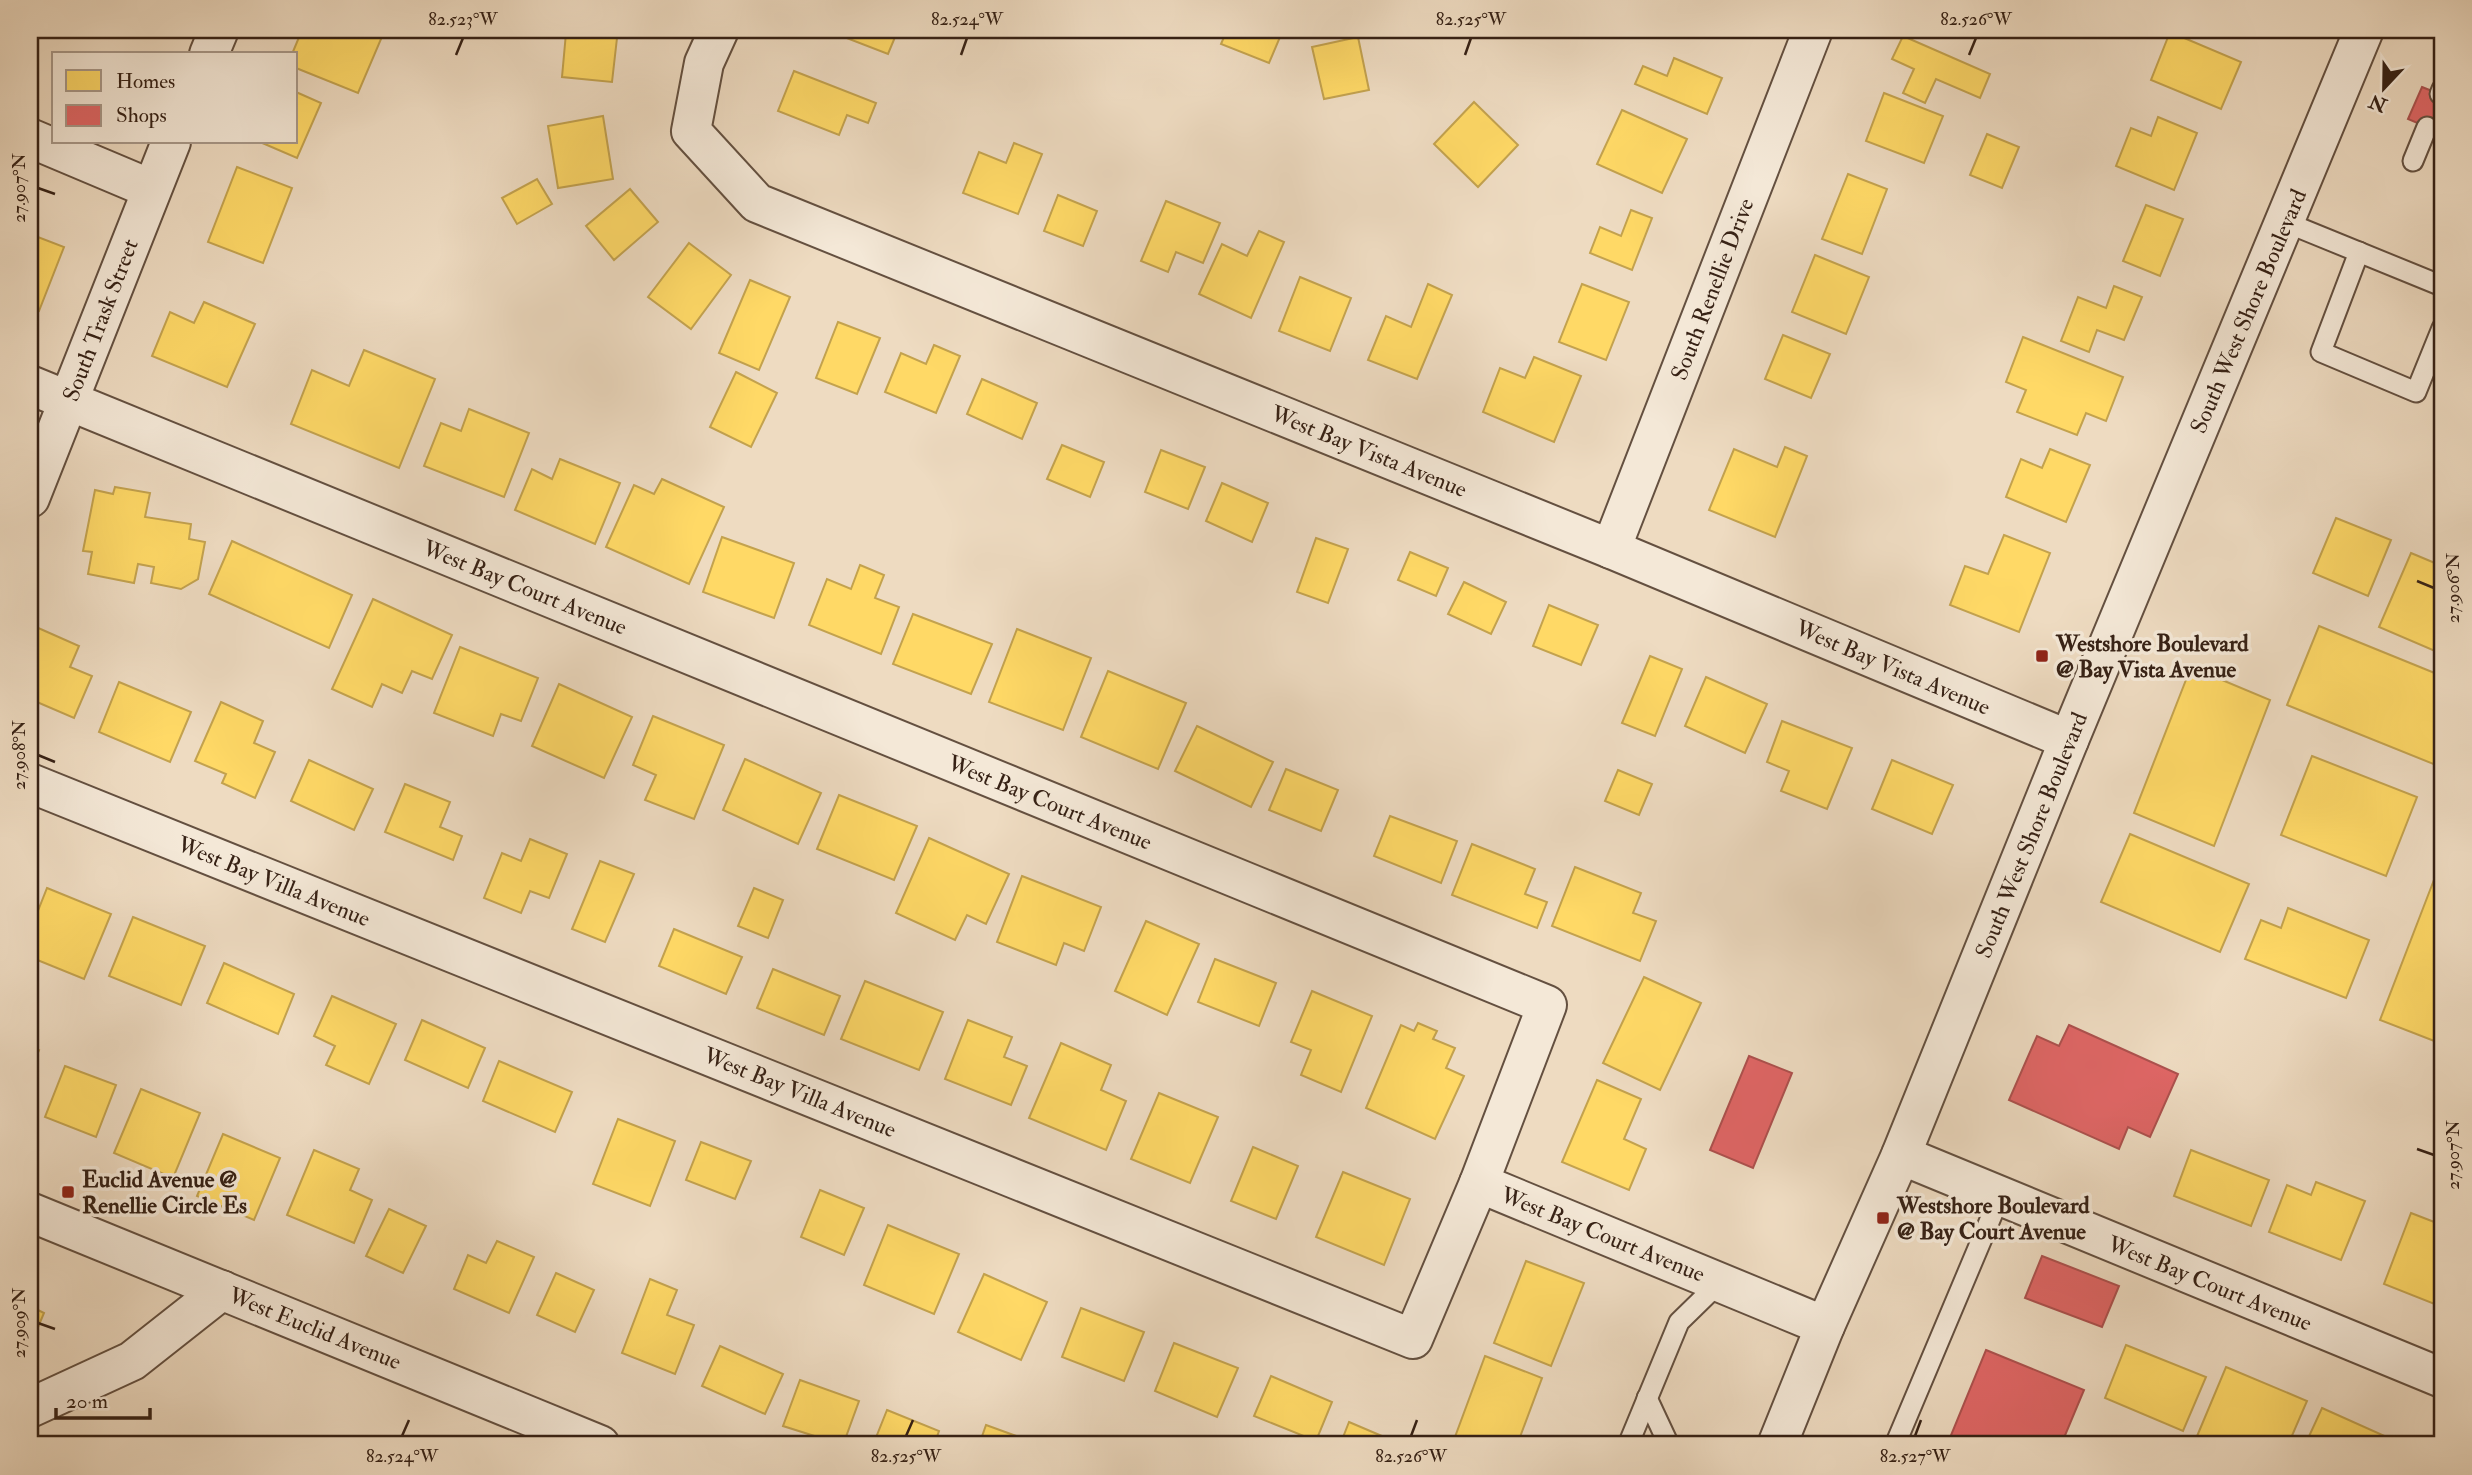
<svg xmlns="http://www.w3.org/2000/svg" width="2472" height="1475" font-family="'IM FELL Double Pica',serif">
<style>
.homes{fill:#ffd966;stroke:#c3a24e;stroke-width:2}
.shops{fill:#e06666;stroke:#ad514e;stroke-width:2}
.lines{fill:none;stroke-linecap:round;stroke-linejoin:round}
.service-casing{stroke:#645040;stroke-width:23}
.minor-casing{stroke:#645040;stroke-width:42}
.tertiary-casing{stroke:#645040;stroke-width:42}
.service{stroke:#f4e8d7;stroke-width:19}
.minor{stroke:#f4e8d7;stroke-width:38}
.tertiary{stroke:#f4e8d7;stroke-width:38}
.ticks{fill:none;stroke:#362115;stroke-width:2.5}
.poi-dot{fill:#8f2418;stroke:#f4e8d7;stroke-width:2.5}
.labels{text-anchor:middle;stroke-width:7;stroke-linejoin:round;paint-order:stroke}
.street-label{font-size:23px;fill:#362115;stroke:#f4e8d7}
.poi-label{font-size:23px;font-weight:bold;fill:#362115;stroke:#f4e8d7;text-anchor:start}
.neatline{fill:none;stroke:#362115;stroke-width:2.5}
.ticks-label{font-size:18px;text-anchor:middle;fill:#362115}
</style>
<rect width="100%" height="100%" fill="#eedbc1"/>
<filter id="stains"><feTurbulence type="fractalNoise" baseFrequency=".00286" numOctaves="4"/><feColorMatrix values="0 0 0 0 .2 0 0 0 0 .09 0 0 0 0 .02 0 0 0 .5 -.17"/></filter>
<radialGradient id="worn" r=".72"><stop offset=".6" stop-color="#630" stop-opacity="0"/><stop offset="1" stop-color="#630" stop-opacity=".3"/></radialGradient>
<g class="homes">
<path d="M 302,30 L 384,32 L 358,93 L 296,68 L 296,54 L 292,54 Z"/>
<path d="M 826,30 L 898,30 L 888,54 Z"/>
<path d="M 1227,30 L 1283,30 L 1269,63 L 1221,44 Z"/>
<path d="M 2170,32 L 2241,62 L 2221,109 L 2151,80 Z"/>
<path d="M 566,33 L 617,38 L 612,82 L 562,77 Z"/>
<path d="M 1903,36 L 1990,74 L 1980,98 L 1936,79 L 1925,103 L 1903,93 L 1914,69 L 1892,59 Z"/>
<path d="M 1358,37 L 1369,90 L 1324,99 L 1312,47 Z"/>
<path d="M 1674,58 L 1722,78 L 1707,114 L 1635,84 L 1643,66 L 1667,76 Z"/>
<path d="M 794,71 L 876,103 L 868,123 L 847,115 L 839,135 L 778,111 Z"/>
<path d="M 296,92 L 321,103 L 297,158 L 260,142 L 296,142 Z"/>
<path d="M 1884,93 L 1943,116 L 1924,163 L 1866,141 Z"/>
<path d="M 1474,102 L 1518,145 L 1478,187 L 1434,144 Z"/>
<path d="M 1622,110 L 1687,139 L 1662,193 L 1597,164 Z"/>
<path d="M 603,116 L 613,179 L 558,188 L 548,126 Z"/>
<path d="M 2158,117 L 2197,133 L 2174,190 L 2116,166 L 2131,128 L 2151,136 Z"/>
<path d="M 1987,134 L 2019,147 L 2002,188 L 1970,175 Z"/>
<path d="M 1014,143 L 1042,154 L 1018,214 L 963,193 L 979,152 L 1006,163 Z"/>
<path d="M 237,167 L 292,188 L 263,263 L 208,242 Z"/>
<path d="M 1848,174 L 1887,189 L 1862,254 L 1822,239 Z"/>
<path d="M 537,179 L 552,204 L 517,224 L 502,198 Z"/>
<path d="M 630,189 L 658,222 L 614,260 L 586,226 Z"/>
<path d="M 1058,195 L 1097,211 L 1083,246 L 1044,231 Z"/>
<path d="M 1166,201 L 1220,223 L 1203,263 L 1176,252 L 1168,272 L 1141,261 Z"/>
<path d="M 2146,205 L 2183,219 L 2160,276 L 2123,261 Z"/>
<path d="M 1631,210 L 1652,218 L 1632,270 L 1590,253 L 1600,227 L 1621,236 Z"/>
<path d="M 1259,231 L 1284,242 L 1251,318 L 1199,294 L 1222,244 L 1247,256 Z"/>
<path d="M 30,234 L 64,247 L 39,311 L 30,307 Z"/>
<path d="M 689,243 L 731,275 L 691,329 L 648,297 Z"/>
<path d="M 1815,255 L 1869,277 L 1846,334 L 1792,312 Z"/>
<path d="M 1300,277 L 1351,298 L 1330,351 L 1279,331 Z"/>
<path d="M 750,280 L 790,297 L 759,370 L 719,353 Z"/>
<path d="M 1428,284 L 1452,295 L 1417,379 L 1368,360 L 1386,316 L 1411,327 Z"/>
<path d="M 1582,284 L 1629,302 L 1606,360 L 1559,342 Z"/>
<path d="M 2114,286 L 2142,297 L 2124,340 L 2097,330 L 2089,352 L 2061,341 L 2078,297 L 2106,308 Z"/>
<path d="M 204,302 L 255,324 L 227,387 L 152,356 L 170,312 L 194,323 Z"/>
<path d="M 838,322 L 880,338 L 857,394 L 816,378 Z"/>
<path d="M 1783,335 L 1830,354 L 1811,398 L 1765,379 Z"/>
<path d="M 2023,337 L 2123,377 L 2106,421 L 2086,413 L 2077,435 L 2017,412 L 2026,390 L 2006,382 Z"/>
<path d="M 934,345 L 960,356 L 936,413 L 885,392 L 901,353 L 926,364 Z"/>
<path d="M 364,350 L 435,379 L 399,468 L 291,424 L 312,370 L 349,386 Z"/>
<path d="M 1534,357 L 1581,376 L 1554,442 L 1483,412 L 1500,368 L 1525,378 Z"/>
<path d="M 736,372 L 777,393 L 751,447 L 710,427 Z"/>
<path d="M 982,379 L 1037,403 L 1022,439 L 967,414 Z"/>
<path d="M 469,409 L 529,433 L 504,497 L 424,466 L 441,423 L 461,431 Z"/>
<path d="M 1062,445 L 1104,462 L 1090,497 L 1047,479 Z"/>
<path d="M 1785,447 L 1807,456 L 1775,537 L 1709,510 L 1734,449 L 1777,467 Z"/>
<path d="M 2050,449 L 2090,465 L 2066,522 L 2006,497 L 2021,459 L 2042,468 Z"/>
<path d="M 1161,450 L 1205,467 L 1188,509 L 1145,492 Z"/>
<path d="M 560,459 L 620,483 L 595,544 L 515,510 L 532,469 L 552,479 Z"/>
<path d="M 662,479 L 724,507 L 689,584 L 606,547 L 634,485 L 654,494 Z"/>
<path d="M 1222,483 L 1268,503 L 1252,542 L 1206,521 Z"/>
<path d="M 115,487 L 150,493 L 145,517 L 191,524 L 189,539 L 205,542 L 198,579 L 181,589 L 151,583 L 154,567 L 138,564 L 134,583 L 88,574 L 92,552 L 83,551 L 95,490 L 113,494 Z"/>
<path d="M 2336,518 L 2391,540 L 2368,596 L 2313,573 Z"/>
<path d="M 2004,535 L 2050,553 L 2019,632 L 1950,605 L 1965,566 L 1988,574 Z"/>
<path d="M 722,537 L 794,563 L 774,618 L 703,592 Z"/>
<path d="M 1316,538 L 1348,549 L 1328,603 L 1297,592 Z"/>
<path d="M 232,541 L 352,595 L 329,648 L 209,594 Z"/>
<path d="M 1410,552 L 1448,568 L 1436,596 L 1398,580 Z"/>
<path d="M 2411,553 L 2442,566 L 2442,654 L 2379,627 Z"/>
<path d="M 860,565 L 884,575 L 875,598 L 899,607 L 881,654 L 809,625 L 827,579 L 851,589 Z"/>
<path d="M 1464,582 L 1506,602 L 1491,634 L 1448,614 Z"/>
<path d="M 373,599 L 452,635 L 432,679 L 412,671 L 402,693 L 382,684 L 372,707 L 332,689 Z"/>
<path d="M 1549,605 L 1598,625 L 1581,665 L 1533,646 Z"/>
<path d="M 913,614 L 992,644 L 971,694 L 893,664 Z"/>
<path d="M 2319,626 L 2442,676 L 2442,749 L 2436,765 L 2287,705 Z"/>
<path d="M 36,627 L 79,646 L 70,667 L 92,676 L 74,718 L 30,699 L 30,640 Z"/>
<path d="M 1017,629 L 1091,658 L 1063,730 L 989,702 Z"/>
<path d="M 460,647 L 538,678 L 521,721 L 501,714 L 493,736 L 434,713 Z"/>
<path d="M 1650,656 L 1682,669 L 1655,736 L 1622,723 Z"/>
<path d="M 2191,667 L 2270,700 L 2214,846 L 2134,813 Z"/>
<path d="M 1108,671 L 1186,703 L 1158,769 L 1081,737 Z"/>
<path d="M 1706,677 L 1767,704 L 1745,753 L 1685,726 Z"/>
<path d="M 119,682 L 191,712 L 170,762 L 99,732 Z"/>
<path d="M 559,684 L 632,717 L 604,778 L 532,746 Z"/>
<path d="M 221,702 L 263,721 L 254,743 L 275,752 L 255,798 L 222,783 L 226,774 L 195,761 Z"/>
<path d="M 653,716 L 724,745 L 694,819 L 645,800 L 656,775 L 633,765 Z"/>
<path d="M 1782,721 L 1852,748 L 1827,809 L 1781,791 L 1789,771 L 1767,762 Z"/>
<path d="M 1197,726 L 1273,762 L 1251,807 L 1175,771 Z"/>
<path d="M 2312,756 L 2417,797 L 2386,876 L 2281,835 Z"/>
<path d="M 745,759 L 821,793 L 798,844 L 723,810 Z"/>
<path d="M 309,760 L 373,789 L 354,830 L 291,801 Z"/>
<path d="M 1892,760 L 1953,785 L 1932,834 L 1872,809 Z"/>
<path d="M 1286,769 L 1338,790 L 1321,831 L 1269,810 Z"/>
<path d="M 1618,770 L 1652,784 L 1639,815 L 1605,801 Z"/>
<path d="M 405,784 L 450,802 L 440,827 L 462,836 L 453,860 L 385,832 Z"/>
<path d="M 839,795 L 917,826 L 894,880 L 817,849 Z"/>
<path d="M 1390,816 L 1457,841 L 1441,883 L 1374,856 Z"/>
<path d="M 2130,834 L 2249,884 L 2220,952 L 2101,902 Z"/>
<path d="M 929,838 L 1009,874 L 986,924 L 967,915 L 955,940 L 896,913 Z"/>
<path d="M 530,839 L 567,854 L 549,898 L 530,891 L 521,913 L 484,898 L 502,853 L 521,861 Z"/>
<path d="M 1472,844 L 1535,869 L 1525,894 L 1547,902 L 1537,928 L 1452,895 Z"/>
<path d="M 2442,859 L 2442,1044 L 2380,1020 Z"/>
<path d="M 600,861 L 634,874 L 605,942 L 572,929 Z"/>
<path d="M 1575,867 L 1641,893 L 1633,913 L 1656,921 L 1640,961 L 1552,926 Z"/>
<path d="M 1022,876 L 1101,907 L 1084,951 L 1064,943 L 1056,965 L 997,942 Z"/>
<path d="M 47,888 L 111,914 L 84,979 L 30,957 L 30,931 Z"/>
<path d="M 754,888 L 783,900 L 768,938 L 738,926 Z"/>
<path d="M 2288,908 L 2369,940 L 2346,998 L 2245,959 L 2261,920 L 2281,928 Z"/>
<path d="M 133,917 L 205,946 L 181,1005 L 109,976 Z"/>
<path d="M 1146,921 L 1199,944 L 1167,1015 L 1115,991 Z"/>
<path d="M 674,929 L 742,957 L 726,994 L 659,966 Z"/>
<path d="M 1215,959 L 1276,983 L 1259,1026 L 1198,1002 Z"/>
<path d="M 224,963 L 294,994 L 278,1034 L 207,1003 Z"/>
<path d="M 773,969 L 840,996 L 824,1035 L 757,1008 Z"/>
<path d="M 1644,977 L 1701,1003 L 1660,1090 L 1603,1063 Z"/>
<path d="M 865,981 L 943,1012 L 919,1070 L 841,1039 Z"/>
<path d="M 1312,991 L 1372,1016 L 1341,1092 L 1301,1075 L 1311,1050 L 1291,1042 Z"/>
<path d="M 332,996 L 396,1024 L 369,1084 L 326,1065 L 335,1046 L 314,1036 Z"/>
<path d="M 422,1020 L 485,1048 L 468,1088 L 405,1060 Z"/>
<path d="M 968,1020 L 1012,1037 L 1004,1057 L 1027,1066 L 1011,1105 L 945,1079 Z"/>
<path d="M 1418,1023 L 1437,1031 L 1433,1039 L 1455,1048 L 1446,1068 L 1464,1076 L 1435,1139 L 1366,1108 L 1401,1025 L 1414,1031 Z"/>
<path d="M 1061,1043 L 1111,1065 L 1101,1090 L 1126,1101 L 1106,1150 L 1029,1118 Z"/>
<path d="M 30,1047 L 39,1050 L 30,1074 Z"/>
<path d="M 499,1061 L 572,1092 L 555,1132 L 483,1101 Z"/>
<path d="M 65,1066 L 116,1085 L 96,1137 L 45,1117 Z"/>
<path d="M 1597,1080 L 1641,1099 L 1624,1139 L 1646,1149 L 1629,1190 L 1562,1162 Z"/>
<path d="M 141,1089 L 200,1113 L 173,1178 L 114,1153 Z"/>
<path d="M 1159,1093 L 1218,1117 L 1190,1183 L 1131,1159 Z"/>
<path d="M 618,1119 L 675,1141 L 650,1206 L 593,1184 Z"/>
<path d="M 223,1134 L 280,1158 L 254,1220 L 197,1196 Z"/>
<path d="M 701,1142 L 751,1161 L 735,1199 L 686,1180 Z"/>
<path d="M 1253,1147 L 1298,1166 L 1276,1219 L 1231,1201 Z"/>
<path d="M 314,1150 L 359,1169 L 350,1190 L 372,1200 L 354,1243 L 287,1215 Z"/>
<path d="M 2191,1150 L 2269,1180 L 2251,1226 L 2174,1196 Z"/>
<path d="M 1343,1172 L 1410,1199 L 1384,1265 L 1316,1237 Z"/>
<path d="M 2316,1182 L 2365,1201 L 2341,1260 L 2269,1232 L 2287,1185 L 2311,1195 Z"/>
<path d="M 820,1190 L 864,1208 L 844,1255 L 801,1237 Z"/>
<path d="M 389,1209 L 426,1226 L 403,1273 L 366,1256 Z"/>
<path d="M 2411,1213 L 2442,1225 L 2442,1291 L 2437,1305 L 2384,1284 Z"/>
<path d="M 888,1225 L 959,1254 L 934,1314 L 864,1285 Z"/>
<path d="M 497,1241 L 534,1257 L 509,1313 L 454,1289 L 468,1255 L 486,1263 Z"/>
<path d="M 1526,1261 L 1584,1283 L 1551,1366 L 1494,1343 Z"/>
<path d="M 556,1273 L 594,1290 L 575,1332 L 537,1315 Z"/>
<path d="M 984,1274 L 1047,1302 L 1021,1360 L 958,1332 Z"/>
<path d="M 650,1279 L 677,1290 L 667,1315 L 694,1325 L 675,1374 L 622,1353 Z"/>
<path d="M 30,1306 L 44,1313 L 30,1346 Z"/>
<path d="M 1081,1308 L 1144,1332 L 1124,1381 L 1062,1357 Z"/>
<path d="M 1174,1343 L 1238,1368 L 1217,1417 L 1155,1391 Z"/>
<path d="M 2126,1345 L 2206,1377 L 2183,1431 L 2105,1398 Z"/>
<path d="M 720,1346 L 783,1374 L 765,1414 L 702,1386 Z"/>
<path d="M 1485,1356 L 1542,1378 L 1520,1437 L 1512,1445 L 1452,1445 Z"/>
<path d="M 2226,1367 L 2307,1401 L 2288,1445 L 2206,1445 L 2195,1441 Z"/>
<path d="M 1271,1376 L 1332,1402 L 1316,1441 L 1254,1416 Z"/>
<path d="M 800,1380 L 859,1401 L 843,1445 L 783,1426 Z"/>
<path d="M 2322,1408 L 2398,1442 L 2397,1445 L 2305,1445 Z"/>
<path d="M 887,1410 L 939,1431 L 934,1445 L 873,1445 Z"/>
<path d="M 1349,1422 L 1403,1445 L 1340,1445 Z"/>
<path d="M 986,1425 L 1041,1445 L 979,1445 Z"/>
<path d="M 227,1437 L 229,1445 L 162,1445 L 199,1439 Z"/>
<path d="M 252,1438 L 308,1441 L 308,1445 L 252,1445 Z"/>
</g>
<g class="shops">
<path d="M 2422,87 L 2442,95 L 2441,133 L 2408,119 Z"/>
<path d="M 2069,1025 L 2178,1074 L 2150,1137 L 2128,1127 L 2119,1149 L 2009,1100 L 2037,1036 L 2059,1046 Z"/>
<path d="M 1749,1056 L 1792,1073 L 1753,1168 L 1710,1150 Z"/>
<path d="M 2042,1256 L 2119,1286 L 2102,1327 L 2025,1298 Z"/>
<path d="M 1986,1350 L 2084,1390 L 2061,1445 L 1947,1445 Z"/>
</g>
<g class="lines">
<g class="service-casing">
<g id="service">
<path d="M 2440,94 L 2442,89"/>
<path d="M 2413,161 L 2427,127"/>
<path d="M 2285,222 L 2442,286"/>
<path d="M 2359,252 L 2321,352 L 2416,392 L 2442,328"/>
<path d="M 1647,1398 L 1669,1445"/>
<path d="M 1628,1445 L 1679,1322 L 1720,1282"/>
<path d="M 1895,1445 L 2000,1196"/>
</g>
</g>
<g class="minor-casing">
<g id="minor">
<path d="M 719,30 L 704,63 L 691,131 L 757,203 L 1611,549 L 2069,740"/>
<path d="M 209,54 L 219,30"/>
<path d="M 30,138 L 151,189"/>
<path d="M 30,385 L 1547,1005 L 1479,1183 L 1413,1339 L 30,783"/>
<path d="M 30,498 L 171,142"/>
<path d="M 1611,549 L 1813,30"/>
<path d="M 1901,1155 L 2442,1378"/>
<path d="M 1479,1183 L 1825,1326"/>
<path d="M 30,1408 L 132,1361 L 222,1290"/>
</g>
</g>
<g class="tertiary-casing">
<g id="tertiary">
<path d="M 30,1212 L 600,1445"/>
<path d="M 1777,1445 L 1825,1326 L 1901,1155 L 2069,740 L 2364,30"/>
</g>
</g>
<use href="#service" class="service"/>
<use href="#minor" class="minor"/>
<use href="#tertiary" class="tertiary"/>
</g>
<path class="ticks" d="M 456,55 L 463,38M 961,55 L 967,38M 1465,55 L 1471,38M 1969,55 L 1976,38M 38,188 L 55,194M 2417,581 L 2434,588M 38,755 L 55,762M 2417,1149 L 2434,1155M 38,1323 L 55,1329M 402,1436 L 409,1420M 906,1436 L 913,1420M 1411,1436 L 1417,1420M 1915,1436 L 1921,1420"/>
<g class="poi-dot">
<rect x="2035" y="649" width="14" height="14" rx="3.5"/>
<rect x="61" y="1185" width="14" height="14" rx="3.5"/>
<rect x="1876" y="1211" width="14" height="14" rx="3.5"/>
</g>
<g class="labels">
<g class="street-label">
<text transform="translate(1712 289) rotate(-69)" y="8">South Renellie Drive</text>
<text transform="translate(2248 311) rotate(-67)" y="8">South West Shore Boulevard</text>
<text transform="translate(100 320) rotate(-69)" y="8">South Trask Street</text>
<text transform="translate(1369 451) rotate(22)" y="8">West Bay Vista Avenue</text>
<text transform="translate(525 587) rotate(22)" y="8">West Bay Court Avenue</text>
<text transform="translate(1893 667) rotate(23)" y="8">West Bay Vista Avenue</text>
<text transform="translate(1050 802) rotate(22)" y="8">West Bay Court Avenue</text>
<text transform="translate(2031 835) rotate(-68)" y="8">South West Shore Boulevard</text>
<text transform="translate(274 881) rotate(22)" y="8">West Bay Villa Avenue</text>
<text transform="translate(800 1092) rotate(22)" y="8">West Bay Villa Avenue</text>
<text transform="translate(1603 1234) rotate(22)" y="8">West Bay Court Avenue</text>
<text transform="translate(2210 1283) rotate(22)" y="8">West Bay Court Avenue</text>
<text transform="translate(315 1328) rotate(22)" y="8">West Euclid Avenue</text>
</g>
<g class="poi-label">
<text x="2056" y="651">Westshore Boulevard<tspan x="2056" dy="26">@ Bay Vista Avenue</tspan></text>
<text x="82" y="1187">Euclid Avenue @<tspan x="82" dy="26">Renellie Circle Es</tspan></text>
<text x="1897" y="1213">Westshore Boulevard<tspan x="1897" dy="26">@ Bay Court Avenue</tspan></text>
</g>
</g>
<rect width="2472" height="1475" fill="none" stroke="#eedbc1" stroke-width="77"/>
<rect x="52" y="52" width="245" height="91" fill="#f4e8d7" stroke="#a89889" stroke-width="2"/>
<rect x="66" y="70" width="35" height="21" fill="#ffd966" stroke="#a89889" stroke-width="2"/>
<text x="116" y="88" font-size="21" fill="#362115">Homes</text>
<rect x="66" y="105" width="35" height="21" fill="#e06666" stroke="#a89889" stroke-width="2"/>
<text x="116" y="122" font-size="21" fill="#362115">Shops</text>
<g transform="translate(2384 88) rotate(202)" stroke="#f4e8d7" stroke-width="5" paint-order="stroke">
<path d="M0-5L12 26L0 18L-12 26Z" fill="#362115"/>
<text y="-10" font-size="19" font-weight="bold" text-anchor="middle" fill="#362115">N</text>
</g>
<path d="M56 1408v10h94v-10" fill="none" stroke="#362115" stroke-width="3.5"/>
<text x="66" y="1408" font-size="21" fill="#362115" stroke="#f4e8d7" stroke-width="5" paint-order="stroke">20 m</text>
<rect x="38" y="38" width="2396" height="1398" class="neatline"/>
<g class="ticks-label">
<text x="463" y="25">82.523°W</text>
<text x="967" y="25">82.524°W</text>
<text x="1471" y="25">82.525°W</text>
<text x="1976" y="25">82.526°W</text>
<text transform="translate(19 188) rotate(-90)" y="6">27.907°N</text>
<text transform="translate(2453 588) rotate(-90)" y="6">27.906°N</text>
<text transform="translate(19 755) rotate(-90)" y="6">27.908°N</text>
<text transform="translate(2453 1155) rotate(-90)" y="6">27.907°N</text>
<text transform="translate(19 1323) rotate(-90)" y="6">27.909°N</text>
<text x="402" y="1462">82.524°W</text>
<text x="906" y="1462">82.525°W</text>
<text x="1411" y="1462">82.526°W</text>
<text x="1915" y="1462">82.527°W</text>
</g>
<rect width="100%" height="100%" filter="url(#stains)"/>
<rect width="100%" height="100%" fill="url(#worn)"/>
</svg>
